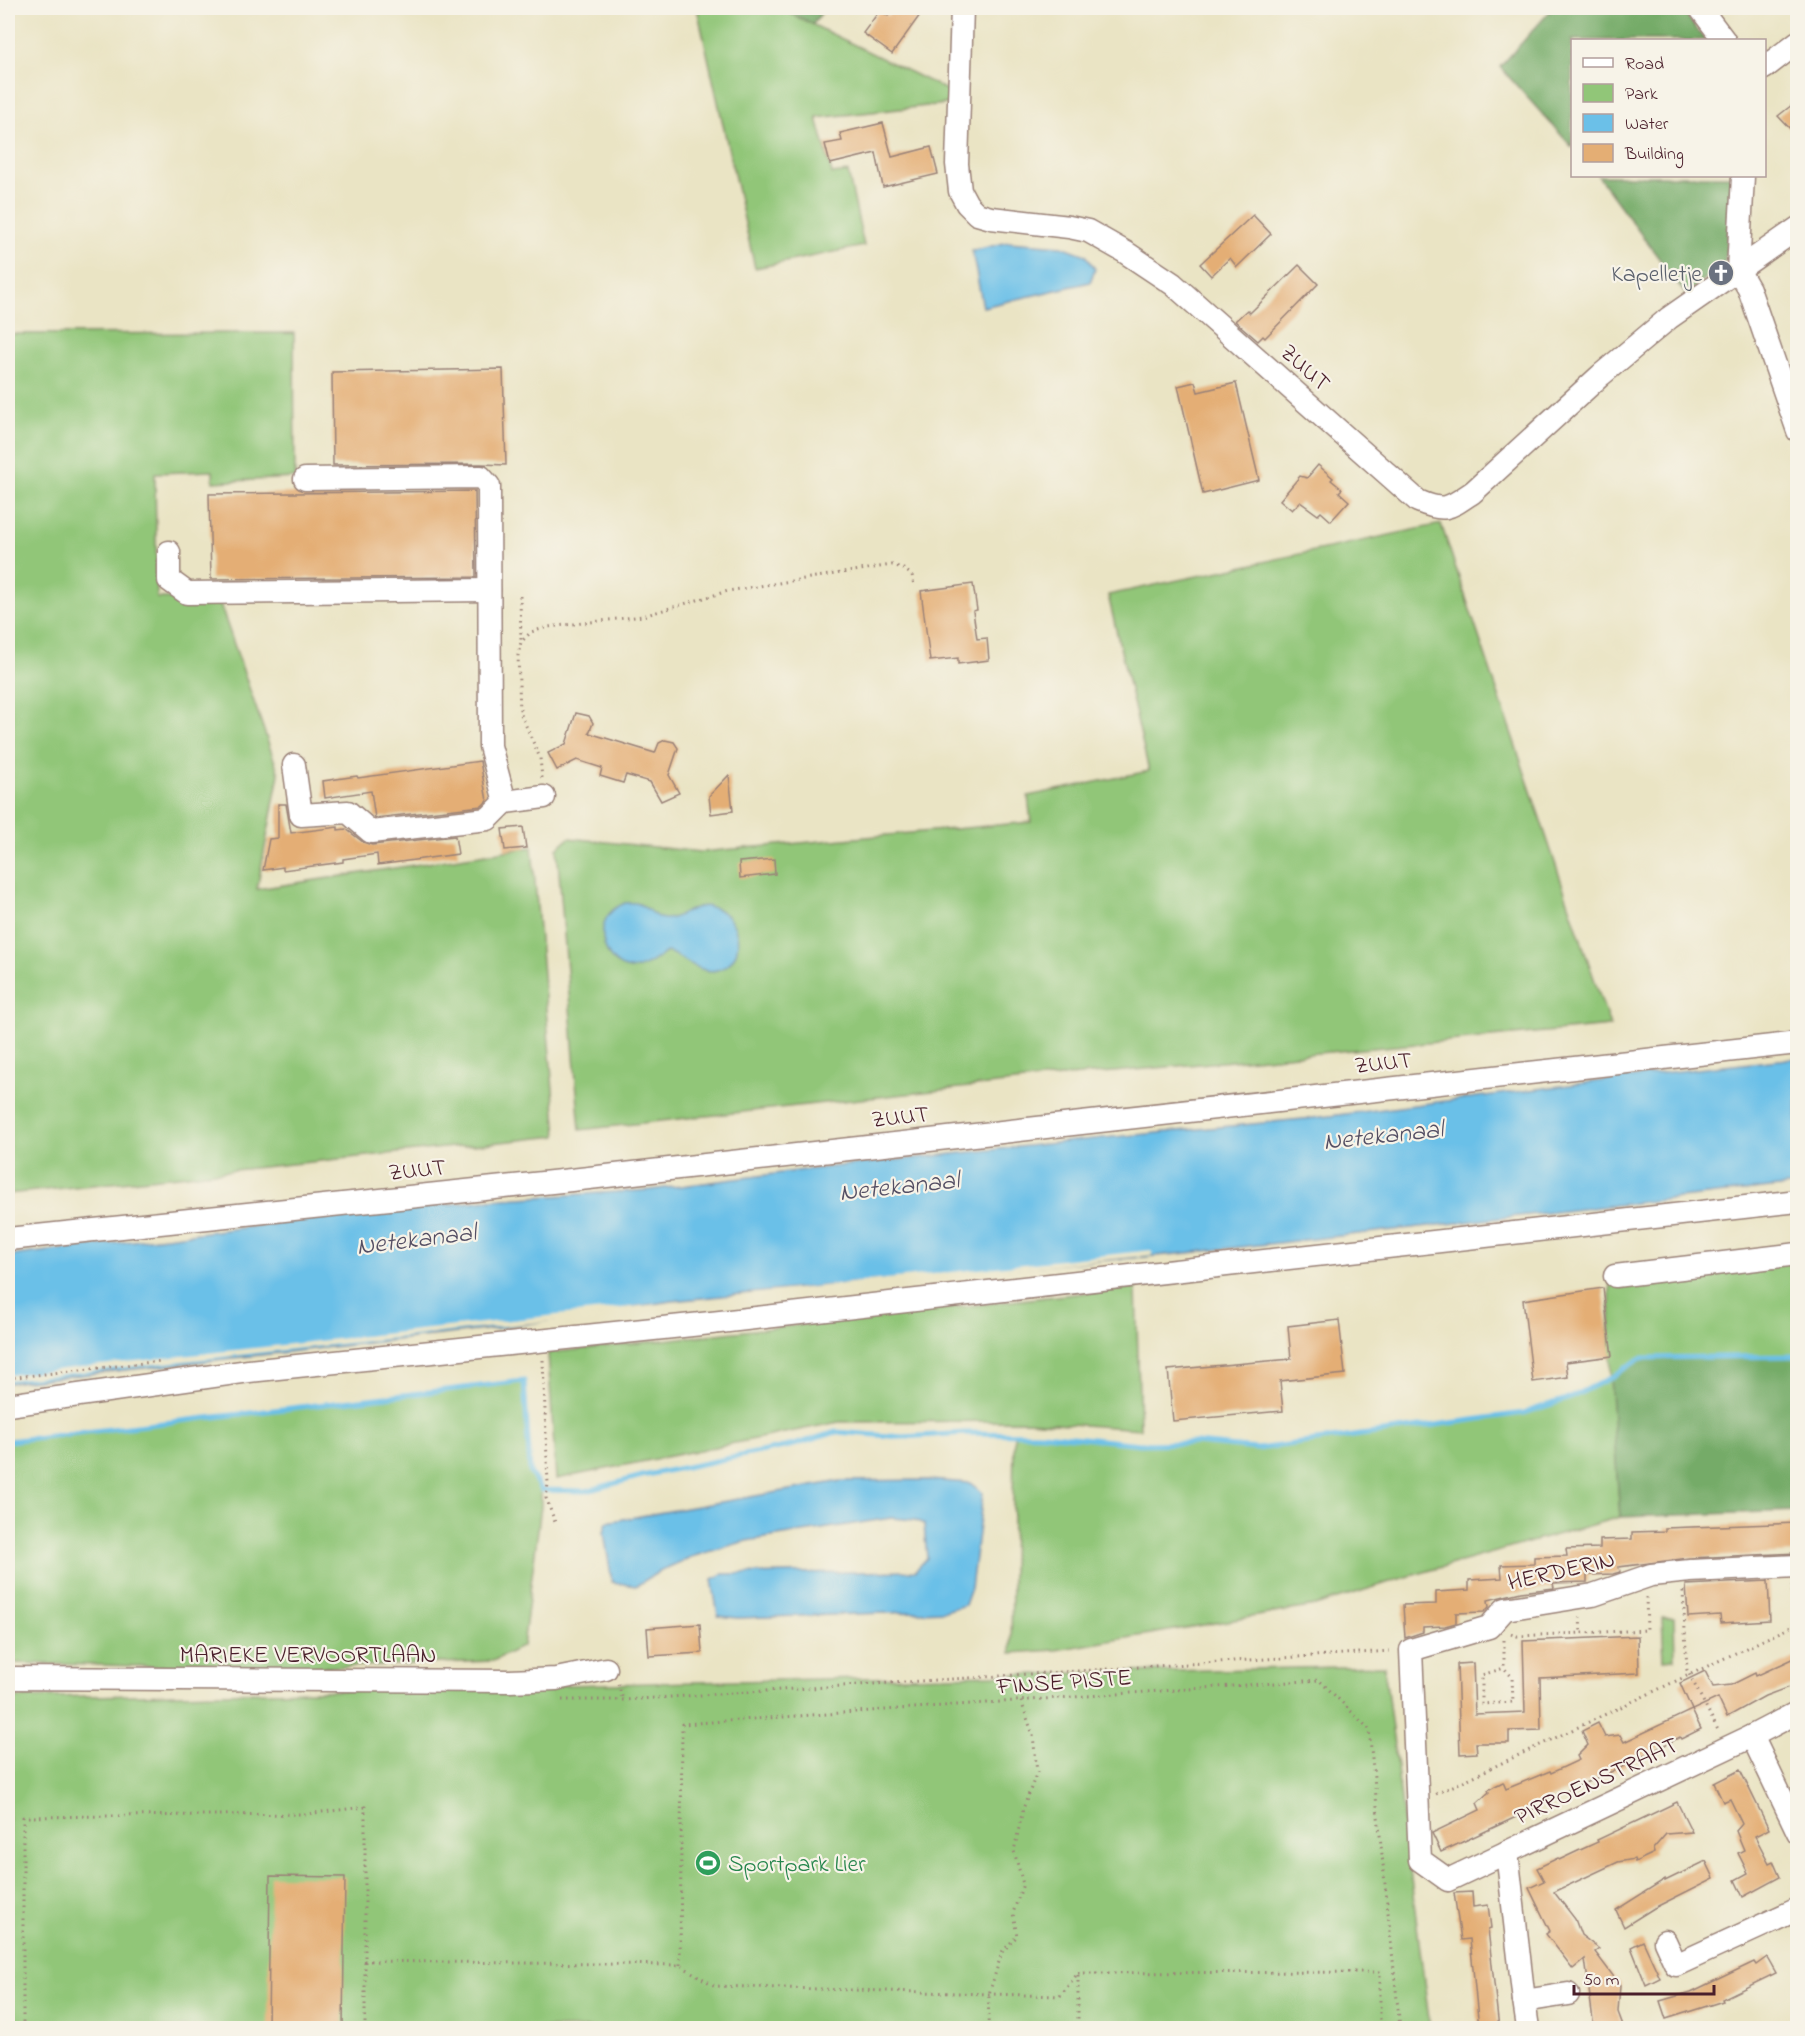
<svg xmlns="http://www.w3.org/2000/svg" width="1805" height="2036" font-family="'Indie Flower',sans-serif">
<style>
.green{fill:#91c678;stroke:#6e7252;stroke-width:1.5}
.forest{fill:#74ab68;stroke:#5f654a;stroke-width:1.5}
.water{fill:#6bc0e8;stroke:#5a708a;stroke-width:1.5}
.pier{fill:#eae4c4}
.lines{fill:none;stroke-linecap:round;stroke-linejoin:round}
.stream{stroke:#6bc0e8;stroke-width:5}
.building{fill:#e4ae74}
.minor-casing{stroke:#9a8278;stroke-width:25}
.path{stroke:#9a8278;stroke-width:3;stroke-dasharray:1.5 4.5;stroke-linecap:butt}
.minor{stroke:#fff;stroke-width:22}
.labels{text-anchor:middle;stroke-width:4.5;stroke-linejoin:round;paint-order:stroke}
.worship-label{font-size:24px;fill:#5b616d;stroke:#f7f3e8;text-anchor:end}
.street-label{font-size:24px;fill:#4a1f2b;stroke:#f7f3e8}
.leisure-label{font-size:24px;fill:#27864d;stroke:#f7f3e8;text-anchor:start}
.water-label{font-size:26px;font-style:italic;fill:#544f64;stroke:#f7f3e8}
</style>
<rect width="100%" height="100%" fill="#f7f3e8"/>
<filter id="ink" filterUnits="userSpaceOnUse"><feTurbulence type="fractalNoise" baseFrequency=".0167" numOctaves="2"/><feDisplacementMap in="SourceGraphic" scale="12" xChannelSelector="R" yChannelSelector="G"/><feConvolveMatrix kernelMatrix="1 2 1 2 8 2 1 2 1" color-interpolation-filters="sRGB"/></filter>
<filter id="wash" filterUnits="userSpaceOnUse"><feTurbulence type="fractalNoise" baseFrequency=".008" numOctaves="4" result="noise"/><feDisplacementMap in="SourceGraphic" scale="24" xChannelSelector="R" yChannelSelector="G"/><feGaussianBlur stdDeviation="1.35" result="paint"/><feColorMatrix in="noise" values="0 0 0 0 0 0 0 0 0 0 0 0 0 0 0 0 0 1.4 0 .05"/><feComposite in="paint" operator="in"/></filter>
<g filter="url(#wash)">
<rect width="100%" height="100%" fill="#eae4c4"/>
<g class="green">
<path d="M 697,8 L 779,8 L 951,92 L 954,103 L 817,118 L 832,174 L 848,172 L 864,246 L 755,268 Z"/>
<path d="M 294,333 L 295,478 L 213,482 L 213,471 L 155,473 L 157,598 L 218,598 L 279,774 L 257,889 L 532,847 L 557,1136 L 8,1194 L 8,334 Z"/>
<path d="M 1441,524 L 1610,1026 L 1070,1076 L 580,1130 L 557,848 L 569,838 L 701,852 L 1031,822 L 1028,796 L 1149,771 L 1108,595 Z"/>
<path d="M 1797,1259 L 1797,1356 L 1641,1358 L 1611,1378 L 1620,1517 L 1396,1580 L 1315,1606 L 1056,1650 L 1011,1653 L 1014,1433 L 1043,1434 L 1140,1444 L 1196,1443 L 1257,1449 L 1524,1413 L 1570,1398 L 1610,1378 L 1610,1283 Z"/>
<path d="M 1136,1287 L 1140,1429 L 1027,1421 L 839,1422 L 556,1479 L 548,1353 Z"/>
<path d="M 524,1381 L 530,1472 L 541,1490 L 541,1506 L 523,1646 L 493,1661 L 278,1669 L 8,1663 L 8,1441 Z"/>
<path d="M 1662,1617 L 1674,1617 L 1675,1659 L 1664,1660 Z"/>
<path d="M 1384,1666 L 1430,2028 L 8,2028 L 8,1698 Z"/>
</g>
<g class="forest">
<path d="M 779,8 L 825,8 L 813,24 Z"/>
<path d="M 1553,8 L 1681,8 L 1705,40 L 1572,40 L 1572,147 L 1500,67 Z"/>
<path d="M 1598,176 L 1733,176 L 1725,262 L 1686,295 Z"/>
<path d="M 1797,1356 L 1797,1511 L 1620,1517 L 1610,1378 L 1641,1358 Z"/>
</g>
<g class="water">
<path d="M 1008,242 L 1062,246 L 1086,255 L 1095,269 L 1090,282 L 983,307 L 972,251 Z"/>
<path d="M 625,903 C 630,903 635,902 639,904 C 647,907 656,920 666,919 C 683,918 695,901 714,908 C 742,917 748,962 717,970 C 700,975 682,956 667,952 C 658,957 648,966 638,968 C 609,976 590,929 613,910 C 616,907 621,905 625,903 Z"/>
<path d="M 1797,1058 L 1797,1185 L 1178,1254 L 956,1273 L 672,1301 L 501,1328 L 8,1383 L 8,1256 L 281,1223 L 488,1200 L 650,1190 L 812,1169 L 1083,1140 L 1314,1118 L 1670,1072 Z"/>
<path d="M 928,1480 L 970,1483 L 983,1493 L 971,1588 L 965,1605 L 945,1611 L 738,1618 L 718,1616 L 712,1579 L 723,1574 L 915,1571 L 927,1558 L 924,1524 L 915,1520 L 891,1518 L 746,1541 L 691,1557 L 660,1571 L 636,1586 L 612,1582 L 604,1532 L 607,1522 L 841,1481 Z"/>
</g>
<path class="pier" d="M 1152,1250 L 1153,1255 L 672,1304 L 597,1316 L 8,1380 L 8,1375 Z"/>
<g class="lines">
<path class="stream" d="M 8,1441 L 524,1381 L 530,1472 L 541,1490 L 586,1491 L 642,1476 L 794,1445 L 836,1432 L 903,1437 L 966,1433 L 1043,1434 L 1140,1444 L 1196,1443 L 1257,1449 L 1524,1413 L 1570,1398 L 1610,1378 L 1641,1358 L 1798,1356"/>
</g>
<g id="blocks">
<g class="building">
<path d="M 894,8 L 925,8 L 892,54 L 863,33 L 880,10 L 888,16 Z"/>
<path d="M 1797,101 L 1797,136 L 1778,116 Z"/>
<path d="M 883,123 L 892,157 L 931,147 L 938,174 L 883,187 L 876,153 L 830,164 L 825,144 L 842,141 L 840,133 Z"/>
<path d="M 1253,215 L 1271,234 L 1237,267 L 1230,258 L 1211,276 L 1200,264 Z"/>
<path d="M 1299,265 L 1318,284 L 1265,338 L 1263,336 L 1258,341 L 1235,321 L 1247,310 L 1250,313 Z"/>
<path d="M 503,369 L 506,465 L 481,464 L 333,465 L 332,372 Z"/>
<path d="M 1195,382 L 1198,392 L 1236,383 L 1259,480 L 1203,494 L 1178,386 Z"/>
<path d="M 1318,465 L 1333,478 L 1331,480 L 1342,489 L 1339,492 L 1349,501 L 1331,521 L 1321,512 L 1318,515 L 1300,502 L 1292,510 L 1280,500 L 1300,476 L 1307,478 Z"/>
<path d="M 475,491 L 476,577 L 211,579 L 209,494 Z"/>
<path d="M 973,584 L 977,610 L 973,611 L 977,639 L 987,638 L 989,660 L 958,664 L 958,658 L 930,661 L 921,591 Z"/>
<path d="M 576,713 L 589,716 L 593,723 L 589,733 L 655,753 L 659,743 L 665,740 L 674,742 L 678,748 L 669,775 L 679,793 L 661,801 L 650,782 L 626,775 L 623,783 L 600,776 L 602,768 L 577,760 L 557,770 L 548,753 L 566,744 Z"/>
<path d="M 480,761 L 487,801 L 482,806 L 375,818 L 371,791 L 325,798 L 323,781 L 357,776 L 358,778 Z"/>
<path d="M 729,775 L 733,811 L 711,814 L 709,796 Z"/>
<path d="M 278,804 L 286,804 L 291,833 L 338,827 L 338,830 L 346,829 L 363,842 L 372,845 L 455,836 L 458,854 L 378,865 L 377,854 L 343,859 L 343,862 L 283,870 L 283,867 L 263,870 L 269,839 L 278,838 Z"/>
<path d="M 523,827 L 526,848 L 505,850 L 502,829 Z"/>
<path d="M 774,859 L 775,874 L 740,878 L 739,862 Z"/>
<path d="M 1603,1288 L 1612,1356 L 1566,1362 L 1568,1377 L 1533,1382 L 1523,1300 Z"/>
<path d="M 1339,1320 L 1345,1374 L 1280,1381 L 1283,1411 L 1173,1421 L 1168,1370 L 1291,1359 L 1288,1326 Z"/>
<path d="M 1797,1523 L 1797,1553 L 1689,1558 L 1619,1567 L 1620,1572 L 1613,1574 L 1587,1575 L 1587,1582 L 1553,1583 L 1554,1588 L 1521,1592 L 1488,1600 L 1489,1607 L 1484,1612 L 1456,1613 L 1456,1623 L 1445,1626 L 1423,1627 L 1423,1632 L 1405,1638 L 1403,1605 L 1436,1604 L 1436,1592 L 1469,1590 L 1469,1580 L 1502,1578 L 1501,1565 L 1534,1564 L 1534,1557 L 1567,1556 L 1566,1549 L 1600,1548 L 1600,1540 L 1632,1539 L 1632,1532 L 1665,1531 L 1665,1528 Z"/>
<path d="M 1768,1581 L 1770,1620 L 1721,1623 L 1720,1615 L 1688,1617 L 1686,1585 Z"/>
<path d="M 700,1624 L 702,1653 L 649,1656 L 647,1628 Z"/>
<path d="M 1638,1636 L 1639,1673 L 1540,1678 L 1541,1730 L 1509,1731 L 1509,1743 L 1476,1743 L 1477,1753 L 1460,1754 L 1457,1664 L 1473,1663 L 1475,1714 L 1525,1712 L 1523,1641 Z"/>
<path d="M 1797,1657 L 1797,1684 L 1765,1696 L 1727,1717 L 1718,1698 L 1692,1710 L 1701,1729 L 1681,1739 L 1680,1737 L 1622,1767 L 1541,1802 L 1542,1805 L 1441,1852 L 1432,1833 L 1480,1810 L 1477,1803 L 1489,1792 L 1488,1790 L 1495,1786 L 1503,1782 L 1506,1789 L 1550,1771 L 1551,1773 L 1579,1760 L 1577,1756 L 1588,1745 L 1582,1731 L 1598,1723 L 1605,1737 L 1620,1735 L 1624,1742 L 1692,1710 L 1680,1683 L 1705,1671 L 1713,1687 L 1731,1685 L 1755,1673 L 1756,1676 Z"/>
<path d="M 1740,1770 L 1769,1829 L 1755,1836 L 1769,1863 L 1773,1861 L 1780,1877 L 1743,1897 L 1735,1880 L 1748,1873 L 1738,1853 L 1744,1850 L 1736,1831 L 1742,1824 L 1730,1799 L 1723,1802 L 1714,1783 Z"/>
<path d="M 1677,1802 L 1692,1832 L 1666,1834 L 1653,1849 L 1654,1853 L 1635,1862 L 1634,1859 L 1618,1862 L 1554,1892 L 1575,1919 L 1581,1935 L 1599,1949 L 1595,1952 L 1620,1985 L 1618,2012 L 1624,2028 L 1594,2028 L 1585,1959 L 1573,1969 L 1546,1934 L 1550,1931 L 1529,1888 L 1544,1881 L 1537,1868 L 1558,1858 L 1559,1860 L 1578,1851 L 1598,1842 L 1597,1840 Z"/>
<path d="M 1706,1861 L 1714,1878 L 1654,1908 L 1624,1927 L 1616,1910 L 1665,1879 L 1665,1881 Z"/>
<path d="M 270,1876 L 345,1877 L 343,2028 L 268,2028 Z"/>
<path d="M 1472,1892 L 1473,1907 L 1488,1905 L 1491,1928 L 1488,1929 L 1499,2028 L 1479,2028 L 1470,1939 L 1461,1940 L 1454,1893 Z"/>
<path d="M 1643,1941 L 1660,1978 L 1646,1985 L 1631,1947 Z"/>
<path d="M 1767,1957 L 1776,1973 L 1722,1999 L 1723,2001 L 1666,2019 L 1660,2001 L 1691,1992 L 1754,1962 L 1756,1965 Z"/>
</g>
</g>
</g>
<g filter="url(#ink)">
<use href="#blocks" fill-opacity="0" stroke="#9a8278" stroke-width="1.5"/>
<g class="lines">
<g class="minor-casing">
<g id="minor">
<path d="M 962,8 L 957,164 L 960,191 L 967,204 L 977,214 L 991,218 L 1069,227 L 1088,231 L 1125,252 L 1173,284 L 1418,501 C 1446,513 1449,508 1473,492 L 1601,375 L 1669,318 L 1798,228"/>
<path d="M 1700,8 L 1724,40"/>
<path d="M 1764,68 L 1798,42"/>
<path d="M 1743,176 L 1738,270 L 1749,289 L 1798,431"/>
<path d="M 305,479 L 481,477 L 489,486 L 490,746 L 505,802 L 544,797"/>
<path d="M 169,552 L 169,580 L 187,593 L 489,590"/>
<path d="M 294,765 L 301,815 L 348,812 L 371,832 L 488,819 L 505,802"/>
<path d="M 8,1239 L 571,1180 L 1798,1043"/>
<path d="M 1615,1276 L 1798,1254"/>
<path d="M 8,1405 L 249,1371 L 711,1323 L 1798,1201"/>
<path d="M 1798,1566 L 1690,1571 L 1651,1575 L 1593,1595 L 1505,1609 L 1489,1627 L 1411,1650 L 1420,1860 L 1448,1880 L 1752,1736 L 1798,1712"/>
<path d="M 8,1678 L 510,1681 L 556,1679 L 606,1669"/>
<path d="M 1752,1736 L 1798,1832"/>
<path d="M 1507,1852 L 1524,2001 L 1568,1994"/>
<path d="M 1665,1941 L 1676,1965 L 1798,1909"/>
<path d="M 1524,2001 L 1528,2028"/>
</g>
</g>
<g class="path">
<path d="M 520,596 L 521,642"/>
<path d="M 542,778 L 540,758 L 520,712 L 518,655 L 521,642 L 531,632 L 548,627 L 643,616 L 728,591 L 892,565 L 902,568 L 912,575 L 914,586"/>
<path d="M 543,1360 L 548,1484 L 546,1498 L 555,1522"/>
<path d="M 8,1378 L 162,1361"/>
<path d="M 1792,1585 L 1793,1621 L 1798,1631"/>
<path d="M 1683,1591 L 1687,1670 L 1718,1730"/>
<path d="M 1580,1617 L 1581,1633"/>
<path d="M 1511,1634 L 1517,1636 L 1647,1630 L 1646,1596"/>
<path d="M 1504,1640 L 1504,1668 L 1512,1677 L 1513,1702 L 1482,1704 L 1482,1675 L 1504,1668"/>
<path d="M 618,1684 L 623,1700"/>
<path d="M 562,1700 L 623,1700 L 1391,1651"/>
<path d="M 1436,1794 L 1795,1625"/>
<path d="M 364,1961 L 680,1965 L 715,1986 L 1060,1996 L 1078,1973"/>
<path d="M 680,1965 L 682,1724 L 1319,1680 L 1369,1729 L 1400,2028"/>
<path d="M 1078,1973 L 1380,1972 L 1380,2028"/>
<path d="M 1078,1975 L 1078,2028"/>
<path d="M 23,2028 L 23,1817 L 305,1814 L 365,1807 L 365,2028"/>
<path d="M 988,2028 L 989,1994 L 1002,1952 L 1017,1936 L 1013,1913 L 1023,1884 L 1014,1851 L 1023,1809 L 1037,1772 L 1033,1735 L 1021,1701"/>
</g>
<use href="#minor" class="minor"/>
</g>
</g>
<defs>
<g id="church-disc" transform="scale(1.35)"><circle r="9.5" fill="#6b7280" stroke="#f7f3e8"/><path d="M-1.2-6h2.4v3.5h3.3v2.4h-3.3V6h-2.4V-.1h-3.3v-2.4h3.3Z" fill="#fff"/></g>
<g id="stadium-disc" transform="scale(1.35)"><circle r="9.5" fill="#2e9e5b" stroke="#f7f3e8"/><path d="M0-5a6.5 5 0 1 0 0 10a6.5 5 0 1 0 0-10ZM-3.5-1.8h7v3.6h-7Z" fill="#fff"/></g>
</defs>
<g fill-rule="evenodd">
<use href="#church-disc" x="1721" y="273"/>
<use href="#stadium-disc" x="708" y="1863"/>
</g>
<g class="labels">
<g class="worship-label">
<text x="1702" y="281">Kapelletje</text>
</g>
<g class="street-label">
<text transform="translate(1306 367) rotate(42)" y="8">ZUUT</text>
<text transform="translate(1383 1062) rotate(-6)" y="8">ZUUT</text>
<text transform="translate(900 1116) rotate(-6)" y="8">ZUUT</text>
<text transform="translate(417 1169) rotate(-6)" y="8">ZUUT</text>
<text transform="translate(1561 1570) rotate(-13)" y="8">HERDERIN</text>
<text x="308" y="1662">MARIEKE VERVOORTLAAN</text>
<text transform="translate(1064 1681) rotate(-4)" y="8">FINSE PISTE</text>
<text transform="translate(1596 1780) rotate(-25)" y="8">PIRROENSTRAAT</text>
</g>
<g class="leisure-label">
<text x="728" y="1871">Sportpark Lier</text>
</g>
<g class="water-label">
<text transform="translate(1383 1134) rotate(-6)" y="9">Netekanaal</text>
<text transform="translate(899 1185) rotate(-6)" y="9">Netekanaal</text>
<text transform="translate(416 1238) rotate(-7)" y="9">Netekanaal</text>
</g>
</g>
<rect width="1805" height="2036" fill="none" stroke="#f7f3e8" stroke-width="30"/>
<rect x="1571" y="39" width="195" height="138" fill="#f7f3e8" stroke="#b29e9c" stroke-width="1.5"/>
<rect x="1583" y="58" width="30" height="9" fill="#ffffff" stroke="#b29e9c" stroke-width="1.5"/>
<text x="1625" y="69" font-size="18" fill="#4a1f2b">Road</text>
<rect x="1583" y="84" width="30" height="18" fill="#91c678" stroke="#b29e9c" stroke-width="1.5"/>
<text x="1625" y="99" font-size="18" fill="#4a1f2b">Park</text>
<rect x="1583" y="114" width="30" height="18" fill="#6bc0e8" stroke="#b29e9c" stroke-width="1.5"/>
<text x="1625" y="129" font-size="18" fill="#4a1f2b">Water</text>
<rect x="1583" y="144" width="30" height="18" fill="#e4ae74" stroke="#b29e9c" stroke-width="1.5"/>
<text x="1625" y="159" font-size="18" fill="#4a1f2b">Building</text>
<path d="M1574 1985v9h140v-9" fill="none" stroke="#4a1f2b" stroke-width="3"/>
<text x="1583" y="1985" font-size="18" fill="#4a1f2b" stroke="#f7f3e8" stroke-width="4.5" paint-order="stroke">50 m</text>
</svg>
